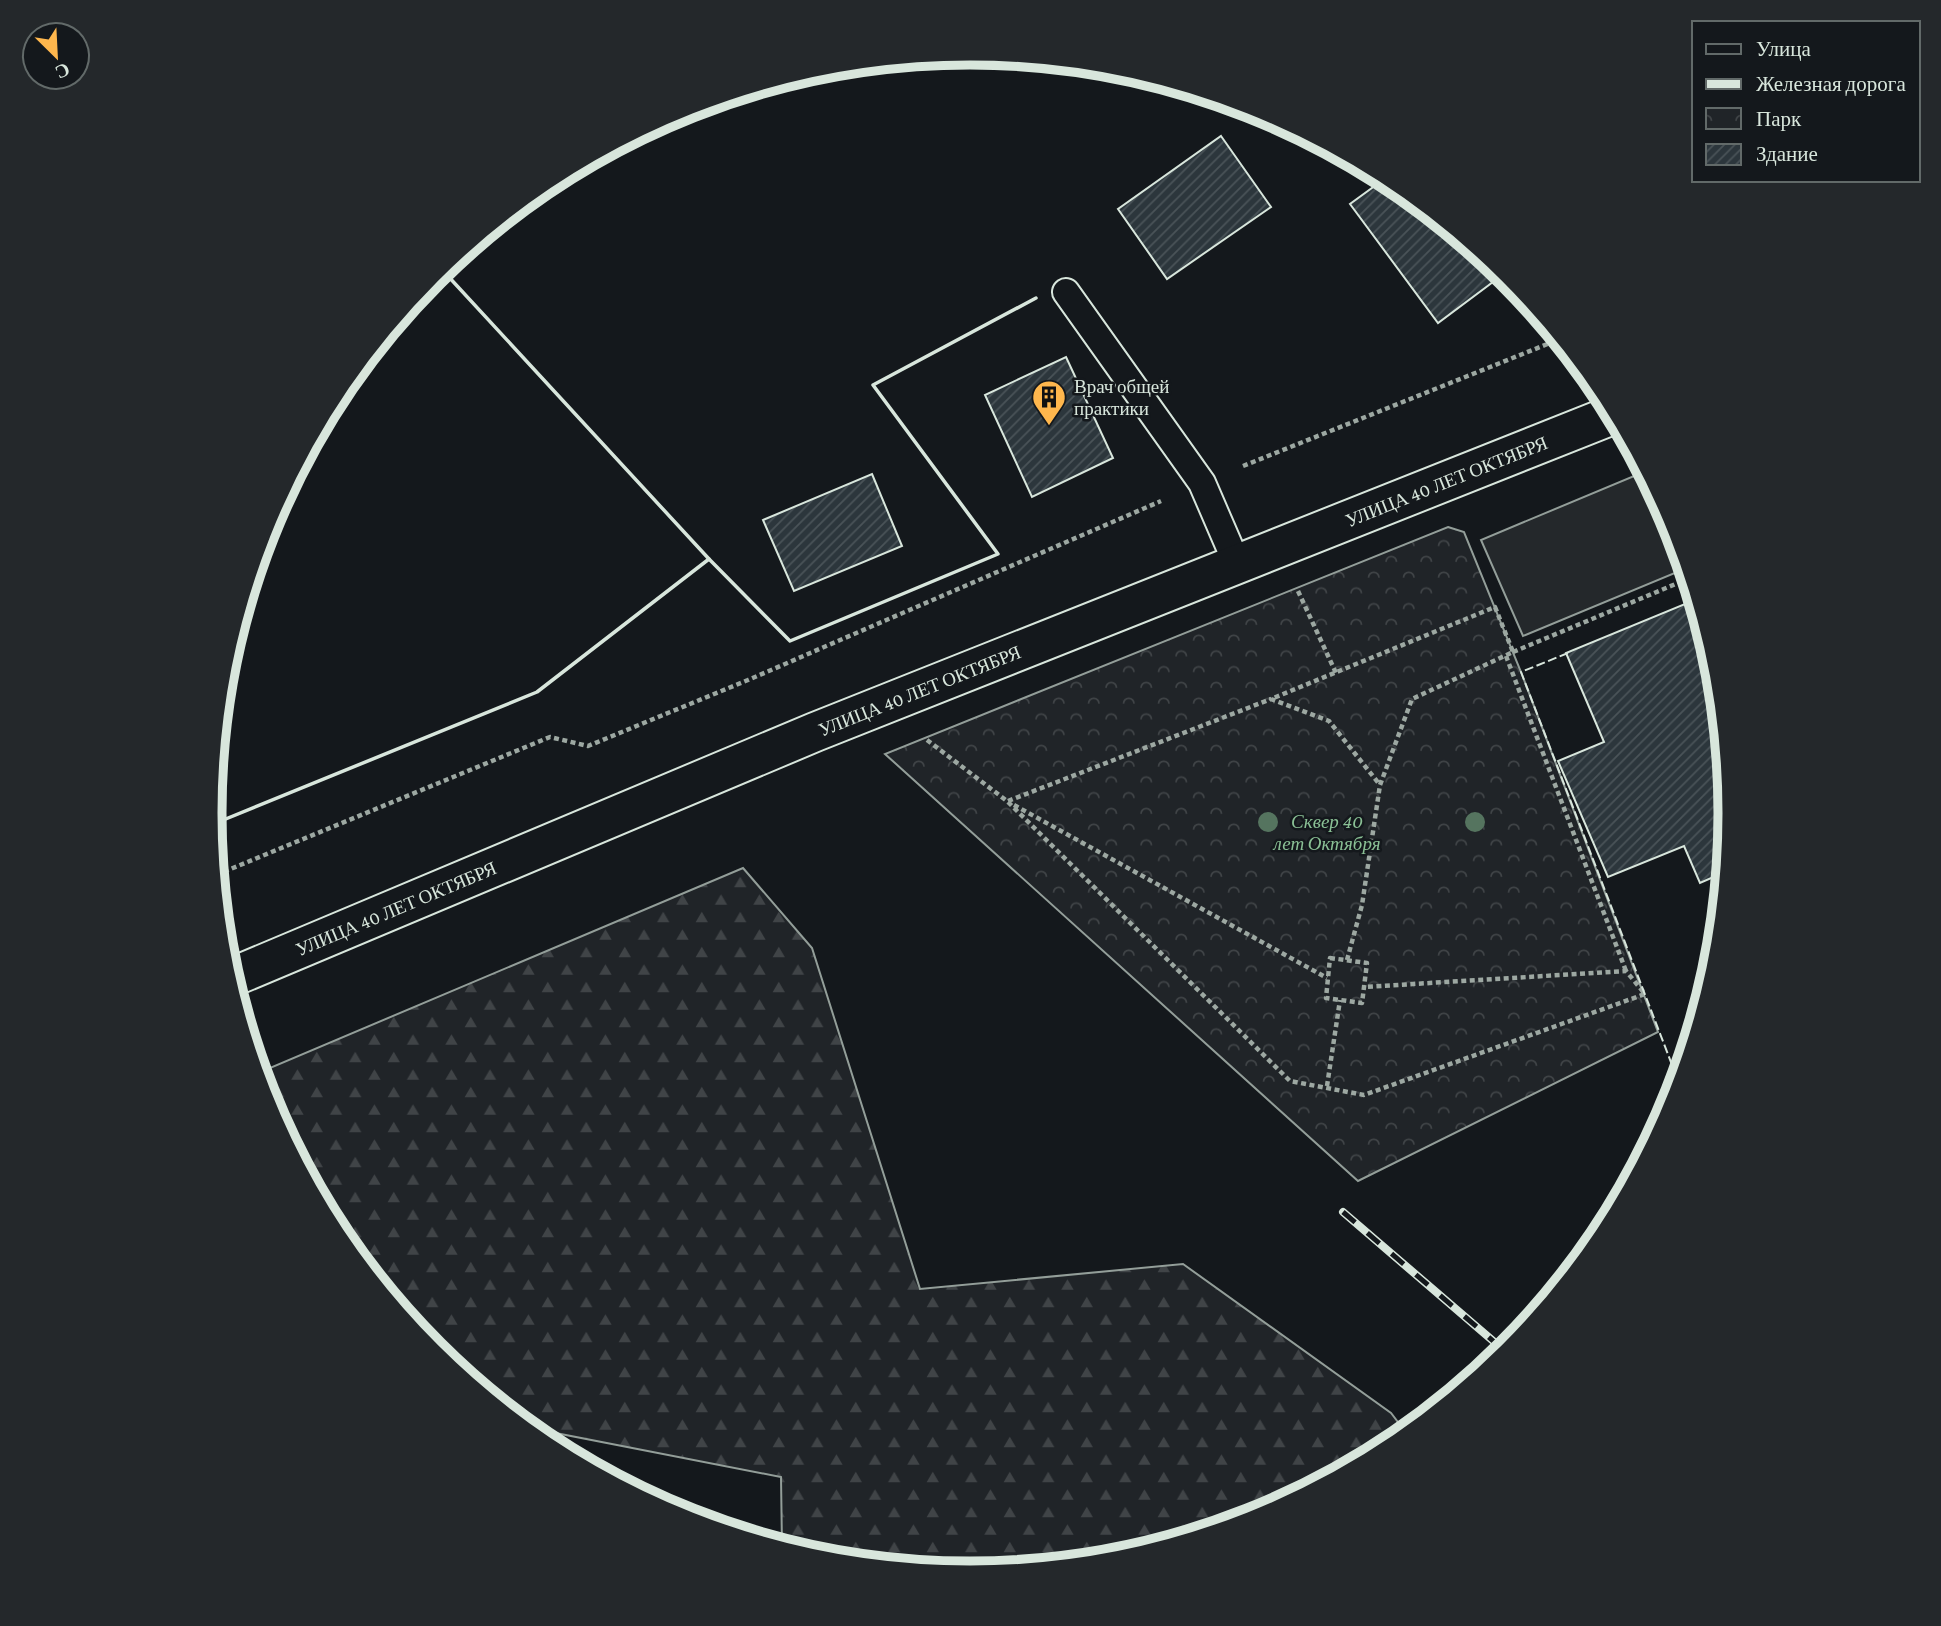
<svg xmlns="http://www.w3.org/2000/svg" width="1941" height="1626" font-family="'Crimson Pro',serif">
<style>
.forest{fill:url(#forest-firs);stroke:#939e99;stroke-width:2}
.park{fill:url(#park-crowns);stroke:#939e99;stroke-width:2}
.parking{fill:#24282b;stroke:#939e99;stroke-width:2}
.building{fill:url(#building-hatch);stroke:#d8e6dc;stroke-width:2}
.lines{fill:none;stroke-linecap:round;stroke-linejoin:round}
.service-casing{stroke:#d8e6dc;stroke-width:30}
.secondary-casing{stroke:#d8e6dc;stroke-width:42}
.path{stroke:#9da8a2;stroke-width:4.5;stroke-dasharray:5 3.5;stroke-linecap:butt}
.service{stroke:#14181c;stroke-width:26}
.secondary{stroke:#14181c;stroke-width:38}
.rail-casing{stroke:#d8e6dc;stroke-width:8}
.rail{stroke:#14181c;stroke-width:5;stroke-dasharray:16;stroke-linecap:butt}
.fence{stroke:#d8e6dc;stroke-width:2;stroke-dasharray:9 3.5;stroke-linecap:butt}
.wall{stroke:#d8e6dc;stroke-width:3.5}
.tree{fill:#55745f}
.labels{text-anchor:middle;stroke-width:5;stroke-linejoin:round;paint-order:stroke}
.poi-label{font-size:19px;fill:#d8e6dc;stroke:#14181c;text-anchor:start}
.street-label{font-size:19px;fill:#d8e6dc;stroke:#14181c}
.park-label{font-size:19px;font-style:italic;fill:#8ac095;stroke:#14181c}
.rim{fill:none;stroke:#d8e6dc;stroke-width:9}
</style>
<defs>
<pattern id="forest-firs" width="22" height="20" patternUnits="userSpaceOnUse" patternTransform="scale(1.75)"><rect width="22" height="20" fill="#202428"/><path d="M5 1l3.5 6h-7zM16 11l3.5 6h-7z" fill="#404447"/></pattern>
<pattern id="park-crowns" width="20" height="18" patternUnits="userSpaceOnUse" patternTransform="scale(1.75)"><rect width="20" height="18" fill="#202428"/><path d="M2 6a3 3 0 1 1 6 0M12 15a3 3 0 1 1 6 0" fill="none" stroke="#404447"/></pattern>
<pattern id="building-hatch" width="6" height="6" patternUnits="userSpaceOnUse" patternTransform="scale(1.75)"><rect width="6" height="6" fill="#2c363c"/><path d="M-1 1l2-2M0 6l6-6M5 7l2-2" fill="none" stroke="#4a5358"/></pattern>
</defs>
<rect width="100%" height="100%" fill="#14181c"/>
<path class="forest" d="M 743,868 L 812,948 L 920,1289 L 1183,1264 L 1391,1413 L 1407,1434 L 1393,1446 L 1261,1516 L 1118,1559 L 970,1573 L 822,1559 L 782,1547 L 781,1477 L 525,1427 L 432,1350 L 338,1235 L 268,1104 L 258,1073 Z"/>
<path class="park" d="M 1448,527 L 1464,532 L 1521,672 L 1658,1032 L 1358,1181 L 885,754 Z"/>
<path class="parking" d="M 1646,471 L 1673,522 L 1687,568 L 1523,636 L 1481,540 Z"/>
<g class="building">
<path d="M 1221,136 L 1271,207 L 1167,279 L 1118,209 Z"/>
<path d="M 1387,177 L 1505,273 L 1438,323 L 1350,204 Z"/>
<path d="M 1066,357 L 1113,458 L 1032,497 L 985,395 Z"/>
<path d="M 872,474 L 902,546 L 794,591 L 763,520 Z"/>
<path d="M 1697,599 L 1716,665 L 1731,813 L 1725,872 L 1700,883 L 1684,846 L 1608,877 L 1558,761 L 1604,742 L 1566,653 Z"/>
</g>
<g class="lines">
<g class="service-casing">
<path id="service" d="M 1066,292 L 1202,483 L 1237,564"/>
</g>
<g class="secondary-casing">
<g id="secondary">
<path id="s1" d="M 230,978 L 815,732 L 1615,414"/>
</g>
</g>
<g class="path">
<path d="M 1243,466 L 1560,339"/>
<path d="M 1298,591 L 1336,673"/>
<path d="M 1495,607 L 1513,652 L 1412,699 L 1380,785 L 1329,721 L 1271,699 Z"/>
<path d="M 1513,652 L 1690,578"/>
<path d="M 1506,656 L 1626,971"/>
<path d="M 927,740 L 1007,801 L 1290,1081 L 1364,1095 L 1645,994 L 1626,971 L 1364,987"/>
<path d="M 1008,801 L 1271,699"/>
<path d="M 1014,805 L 1327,978"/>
<path d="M 216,875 L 550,737 L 588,746 L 748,680 L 1161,501"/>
<path d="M 1330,958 L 1367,963 L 1362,1003 L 1326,998 Z"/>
<path d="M 1347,960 L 1362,905 L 1380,785"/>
<path d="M 1327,1086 L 1340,1000"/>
</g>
<use href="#service" class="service"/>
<use href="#secondary" class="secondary"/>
<g class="rail-casing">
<path id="rail" d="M 1343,1212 L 1506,1352"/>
</g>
<use href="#rail" class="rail"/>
<path class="fence" d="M 1568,653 L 1521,672 L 1679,1083"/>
<g class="wall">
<path d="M 709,559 L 790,641 L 998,554 L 873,385 L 1036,298"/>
<path d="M 211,825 L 537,692 L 709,559 L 447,275"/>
</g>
</g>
<g class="tree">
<circle cx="1268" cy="822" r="10"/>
<circle cx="1475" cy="822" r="10"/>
</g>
<defs>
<g id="building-pin" transform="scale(1.75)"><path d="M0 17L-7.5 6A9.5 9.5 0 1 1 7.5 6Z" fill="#ffb74d" stroke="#14181c"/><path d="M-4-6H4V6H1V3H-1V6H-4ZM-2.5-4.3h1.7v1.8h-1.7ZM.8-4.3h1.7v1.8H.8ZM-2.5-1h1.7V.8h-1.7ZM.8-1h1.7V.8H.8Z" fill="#111"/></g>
</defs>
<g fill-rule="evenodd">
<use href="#building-pin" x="1049" y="397"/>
</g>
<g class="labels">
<g class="poi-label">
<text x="1074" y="393">Врач общей<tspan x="1074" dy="22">практики</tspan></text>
</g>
<g class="street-label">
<text dy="7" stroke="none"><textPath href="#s1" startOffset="1314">УЛИЦА 40 ЛЕТ ОКТЯБРЯ</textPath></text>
<text dy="7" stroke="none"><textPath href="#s1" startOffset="747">УЛИЦА 40 ЛЕТ ОКТЯБРЯ</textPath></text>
<text dy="7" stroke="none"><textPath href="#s1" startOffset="180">УЛИЦА 40 ЛЕТ ОКТЯБРЯ</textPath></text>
</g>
<g class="park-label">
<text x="1327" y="828">Сквер 40<tspan x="1327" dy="22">лет Октября</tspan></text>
</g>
</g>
<path d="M0 0H1941V1626H0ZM222 813a748 748 0 1 1 1496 0a748 748 0 1 1-1496 0Z" fill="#24282b" fill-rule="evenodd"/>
<path class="rim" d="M222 813a748 748 0 1 1 1496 0a748 748 0 1 1-1496 0Z"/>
<rect x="1692" y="21" width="228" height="161" fill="#14181c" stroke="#626a69" stroke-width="2"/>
<rect x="1706" y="44" width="35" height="10" fill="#14181c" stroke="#626a69" stroke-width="2"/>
<text x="1756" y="56" font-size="21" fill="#d8e6dc">Улица</text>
<rect x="1706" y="79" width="35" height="10" fill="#d8e6dc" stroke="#626a69" stroke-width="2"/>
<text x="1756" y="91" font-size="21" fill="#d8e6dc">Железная дорога</text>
<rect x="1706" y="108" width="35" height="21" fill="url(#park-crowns)" stroke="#626a69" stroke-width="2"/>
<text x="1756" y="126" font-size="21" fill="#d8e6dc">Парк</text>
<rect x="1706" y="144" width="35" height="21" fill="url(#building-hatch)" stroke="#626a69" stroke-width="2"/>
<text x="1756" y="161" font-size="21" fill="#d8e6dc">Здание</text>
<g transform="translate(56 56) rotate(156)"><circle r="33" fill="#14181c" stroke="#626a69" stroke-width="2"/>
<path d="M0-5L12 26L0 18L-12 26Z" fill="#ffb74d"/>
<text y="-10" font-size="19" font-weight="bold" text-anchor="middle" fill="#d8e6dc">С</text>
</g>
</svg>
